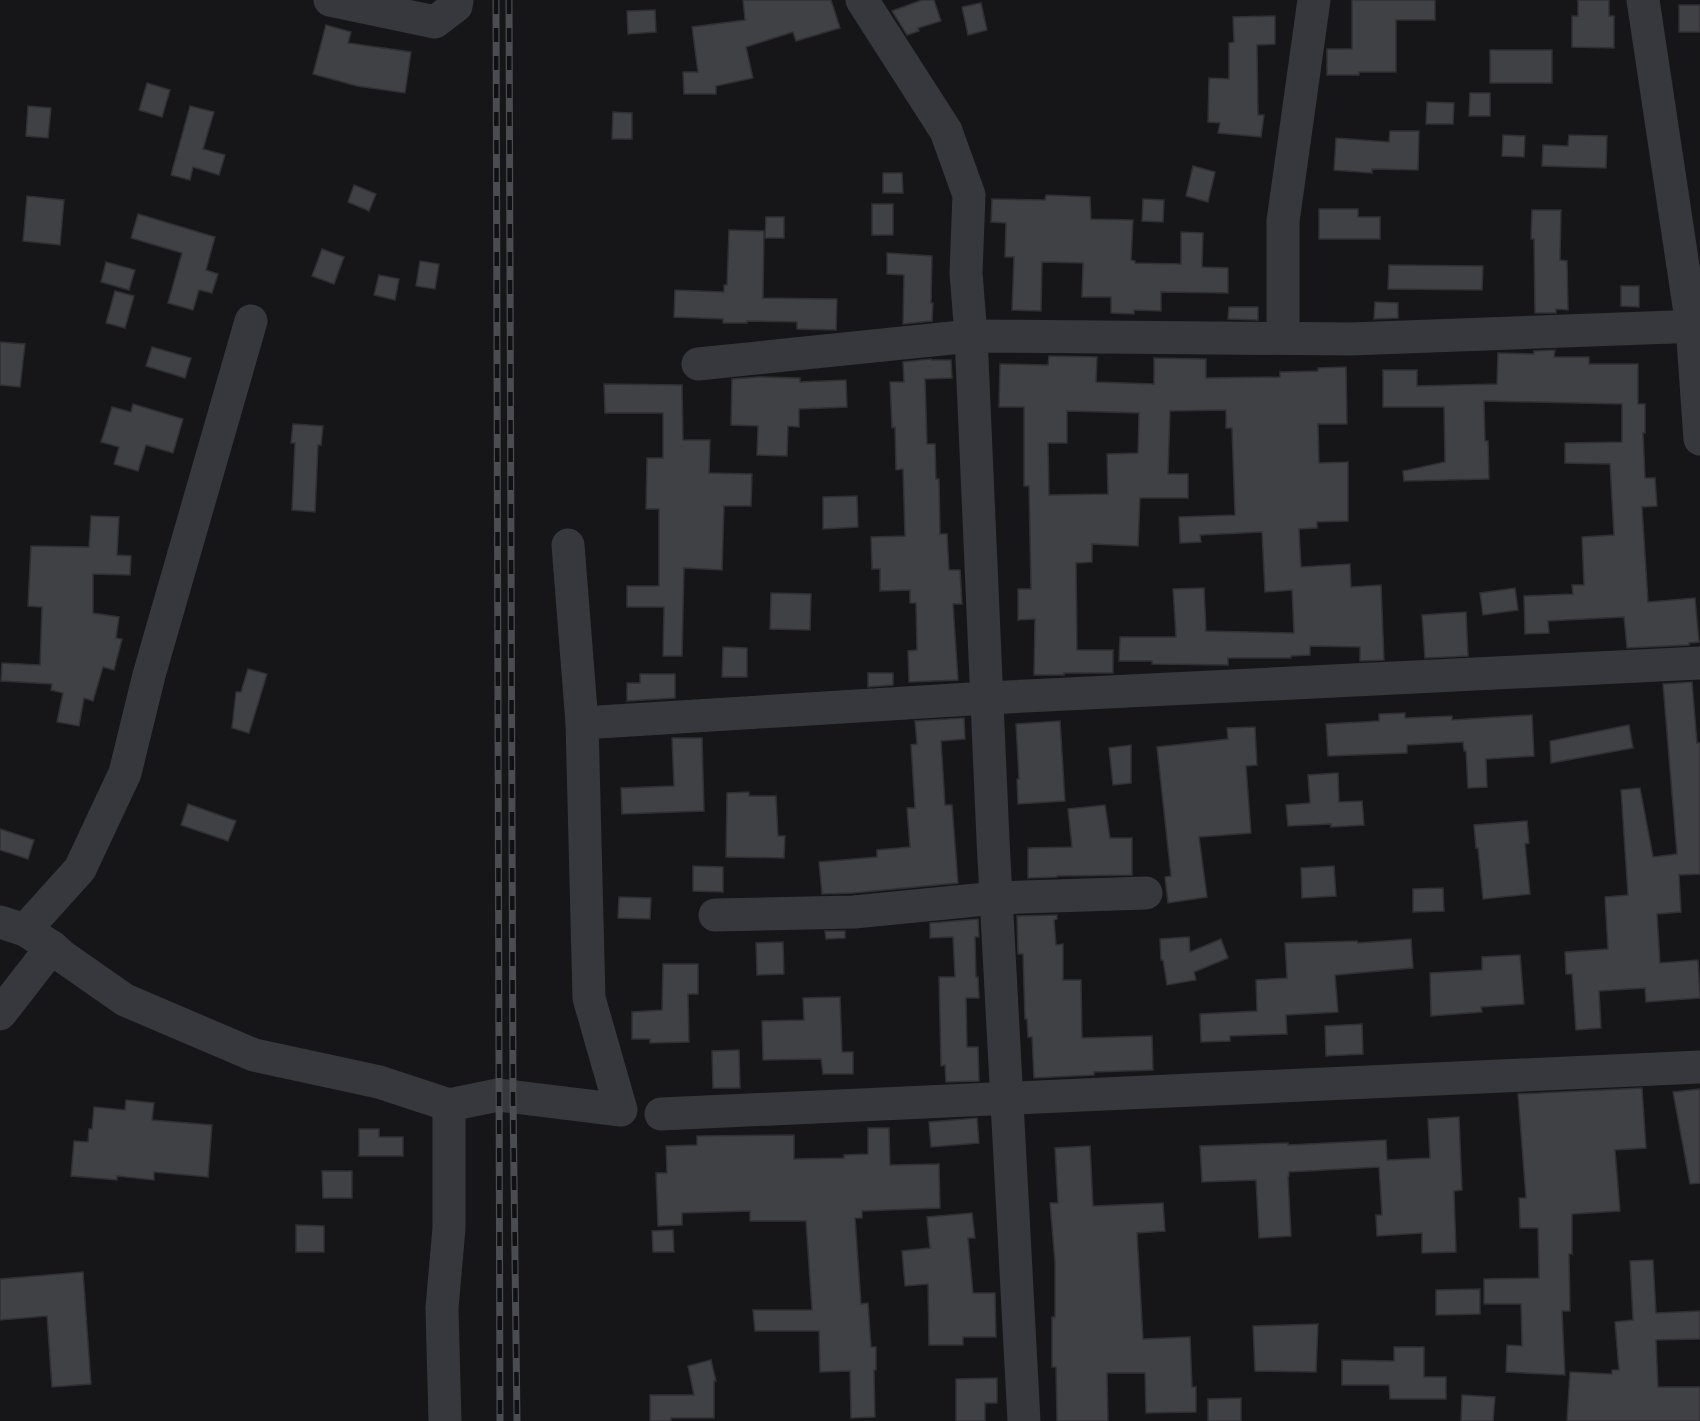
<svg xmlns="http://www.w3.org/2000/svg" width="1700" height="1421" font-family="'Work Sans',sans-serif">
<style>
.building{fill:#404145;stroke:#303034;stroke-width:1.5;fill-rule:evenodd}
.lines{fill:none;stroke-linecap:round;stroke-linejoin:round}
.minor{stroke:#37383d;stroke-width:33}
.rail-casing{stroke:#4a4c52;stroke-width:7}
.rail{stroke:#111113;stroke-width:4.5;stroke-dasharray:14;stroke-linecap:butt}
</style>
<rect width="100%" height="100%" fill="#161618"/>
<g class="building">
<path d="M 743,0 L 831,0 L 840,28 L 796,41 L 793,32 L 746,47 L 753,78 L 716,86 L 716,94 L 684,94 L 683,72 L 698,72 L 692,27 L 745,20 Z"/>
<path d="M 922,0 L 934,0 L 941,21 L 918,28 L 919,31 L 907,35 L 892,11 Z"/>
<path d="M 1352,0 L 1435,0 L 1435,20 L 1396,20 L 1396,72 L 1359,72 L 1359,75 L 1327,75 L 1327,49 L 1352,49 Z"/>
<path d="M 1578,0 L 1609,0 L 1609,16 L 1614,16 L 1614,48 L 1572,47 L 1572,16 L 1578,16 Z"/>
<path d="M 981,3 L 987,30 L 968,35 L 962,7 Z"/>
<rect x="1679" y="5" width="21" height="27"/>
<path d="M 655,10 L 656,32 L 628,34 L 627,11 Z"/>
<path d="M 1275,16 L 1275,44 L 1257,45 L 1258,115 L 1264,115 L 1261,137 L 1218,133 L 1220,123 L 1208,122 L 1209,78 L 1229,79 L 1229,43 L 1234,42 L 1233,17 Z"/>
<path d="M 326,25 L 351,32 L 348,43 L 411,52 L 405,93 L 357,86 L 313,74 Z"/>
<rect x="1490" y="50" width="62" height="33"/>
<path d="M 147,83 L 170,90 L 162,117 L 139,110 Z"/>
<path d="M 1470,93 L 1490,93 L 1490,116 L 1469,116 Z"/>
<path d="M 1427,102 L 1454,103 L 1453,124 L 1426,124 Z"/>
<path d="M 28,106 L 51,108 L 48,138 L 26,136 Z"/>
<path d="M 190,106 L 214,112 L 203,149 L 225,155 L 219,175 L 193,167 L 190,180 L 171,175 Z"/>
<path d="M 613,112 L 632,113 L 632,139 L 612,139 Z"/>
<path d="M 1390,131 L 1419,131 L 1418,170 L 1372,169 L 1372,173 L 1334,170 L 1336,138 L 1389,142 Z"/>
<path d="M 1503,135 L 1525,136 L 1524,157 L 1502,156 Z"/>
<path d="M 1569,135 L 1607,136 L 1606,168 L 1542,166 L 1543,145 L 1568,146 Z"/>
<path d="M 1193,166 L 1215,172 L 1208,202 L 1186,196 Z"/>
<path d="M 883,173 L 902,173 L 903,193 L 883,193 Z"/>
<path d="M 354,185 L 376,194 L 369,211 L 348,202 Z"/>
<path d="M 1046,195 L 1090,197 L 1091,219 L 1133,220 L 1131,260 L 1135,261 L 1135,263 L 1181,264 L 1181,232 L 1203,233 L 1202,267 L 1228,268 L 1228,293 L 1161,292 L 1161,311 L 1134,310 L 1134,314 L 1111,313 L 1111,297 L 1082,297 L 1083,263 L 1042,262 L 1041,311 L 1012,310 L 1014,257 L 1005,257 L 1006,223 L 991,222 L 992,199 L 1045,200 Z"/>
<path d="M 27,196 L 64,200 L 60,245 L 23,241 Z"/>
<path d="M 1143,199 L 1164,200 L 1163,222 L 1142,221 Z"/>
<rect x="872" y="204" width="21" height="31"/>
<path d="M 1319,209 L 1358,209 L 1358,217 L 1380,217 L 1380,239 L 1319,239 Z"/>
<path d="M 1532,210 L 1561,210 L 1560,260 L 1567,261 L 1568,310 L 1556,309 L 1556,313 L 1535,313 L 1534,239 L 1531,239 Z"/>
<path d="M 138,214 L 215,237 L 206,270 L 218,274 L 212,293 L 199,290 L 193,310 L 168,303 L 182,253 L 131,238 Z"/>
<path d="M 766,217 L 784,217 L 784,238 L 765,238 Z"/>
<path d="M 729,230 L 764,231 L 763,298 L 837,299 L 836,330 L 797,329 L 797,322 L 747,321 L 747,323 L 723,323 L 723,319 L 674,317 L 675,290 L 724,292 L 724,285 L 727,285 Z"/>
<path d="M 322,249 L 344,257 L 334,284 L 312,276 Z"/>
<path d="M 887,253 L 932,256 L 931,303 L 933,303 L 932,321 L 903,324 L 904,275 L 887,274 Z"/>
<path d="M 420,261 L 439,264 L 435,289 L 416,286 Z"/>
<path d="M 106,262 L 135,270 L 129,290 L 101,282 Z"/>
<path d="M 1389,265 L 1483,266 L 1482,290 L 1388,289 Z"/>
<path d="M 379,275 L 399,279 L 395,300 L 374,295 Z"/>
<path d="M 1621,286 L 1639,286 L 1639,307 L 1621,306 Z"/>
<path d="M 115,291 L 134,296 L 125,328 L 106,323 Z"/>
<path d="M 1375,302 L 1398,303 L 1398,318 L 1374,319 Z"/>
<path d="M 1229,307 L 1258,307 L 1258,320 L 1228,319 Z"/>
<path d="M 0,342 L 25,344 L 20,387 L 0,385 Z"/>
<path d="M 152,347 L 191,358 L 185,378 L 146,366 Z"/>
<path d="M 1555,350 L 1554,357 L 1589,357 L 1589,364 L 1638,364 L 1638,404 L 1645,404 L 1645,433 L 1643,433 L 1645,478 L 1655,478 L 1657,506 L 1642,507 L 1648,602 L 1695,598 L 1699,642 L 1689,643 L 1689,645 L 1627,648 L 1624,617 L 1548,621 L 1549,633 L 1525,634 L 1524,596 L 1573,594 L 1572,585 L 1584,585 L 1582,537 L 1614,535 L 1610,464 L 1565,463 L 1565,443 L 1622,442 L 1622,404 L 1484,401 L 1485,441 L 1488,441 L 1489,479 L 1404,481 L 1403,471 L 1445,462 L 1444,407 L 1383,407 L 1383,370 L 1417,370 L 1417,386 L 1497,384 L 1498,353 L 1534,354 L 1534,351 Z"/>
<path d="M 1049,356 L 1097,357 L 1096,382 L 1154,384 L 1154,358 L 1206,359 L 1206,378 L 1280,377 L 1280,372 L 1318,371 L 1318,368 L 1346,367 L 1347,424 L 1318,424 L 1319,463 L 1348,462 L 1348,521 L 1317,522 L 1317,528 L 1299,529 L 1301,567 L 1350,564 L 1351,587 L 1381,585 L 1384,660 L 1360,661 L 1360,647 L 1310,646 L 1310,655 L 1291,656 L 1291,658 L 1228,658 L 1228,665 L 1152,664 L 1152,661 L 1119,661 L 1120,637 L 1176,637 L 1173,589 L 1204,588 L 1206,631 L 1294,633 L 1292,590 L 1265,592 L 1262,532 L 1200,535 L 1201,542 L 1180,543 L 1179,517 L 1235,515 L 1232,428 L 1226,428 L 1226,410 L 1170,411 L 1168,474 L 1188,474 L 1188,498 L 1140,498 L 1138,546 L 1092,544 L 1092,562 L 1076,563 L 1077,650 L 1113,650 L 1113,673 L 1064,673 L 1064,675 L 1034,675 L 1035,619 L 1018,620 L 1018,589 L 1031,589 L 1029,486 L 1024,486 L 1024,407 L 999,407 L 1000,364 L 1048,365 ZM 1067,411 L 1139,413 L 1138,453 L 1107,454 L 1108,494 L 1049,495 L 1048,443 L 1067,443 Z"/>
<path d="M 931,359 L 931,360 L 951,360 L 952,378 L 925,379 L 927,444 L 935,444 L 936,479 L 939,479 L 940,534 L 947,534 L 949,570 L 960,570 L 962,604 L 953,604 L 958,680 L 909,682 L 908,651 L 917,650 L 916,603 L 910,603 L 910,590 L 880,591 L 880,569 L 872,569 L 871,537 L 905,536 L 903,469 L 896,470 L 895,427 L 892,428 L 890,382 L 904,382 L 903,362 Z"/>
<path d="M 759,377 L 800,378 L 800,382 L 846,380 L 847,407 L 799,409 L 799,427 L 788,426 L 787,456 L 757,455 L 758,426 L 731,425 L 732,379 Z"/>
<path d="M 604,384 L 682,385 L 683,440 L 710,440 L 709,473 L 752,474 L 751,506 L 724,506 L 722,570 L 684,568 L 682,656 L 663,656 L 664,607 L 627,607 L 627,586 L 659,586 L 659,509 L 646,509 L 647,458 L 663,458 L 663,413 L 605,413 Z"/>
<path d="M 133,404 L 183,419 L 173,453 L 146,445 L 138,471 L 114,464 L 119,447 L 101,442 L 112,407 L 131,412 Z"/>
<path d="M 293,424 L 323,426 L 321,445 L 318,445 L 315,512 L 292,510 L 295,443 L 291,443 Z"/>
<path d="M 857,496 L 858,527 L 823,529 L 823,497 Z"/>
<path d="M 91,516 L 119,517 L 117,555 L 131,556 L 130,575 L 93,574 L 93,613 L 119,617 L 116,638 L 122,639 L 114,670 L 103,667 L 93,701 L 84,698 L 79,726 L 57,722 L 63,693 L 51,690 L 52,684 L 1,681 L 2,663 L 40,665 L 42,607 L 28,606 L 31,546 L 89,547 Z"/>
<path d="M 1515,588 L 1518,610 L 1483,615 L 1480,593 Z"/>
<path d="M 771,593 L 811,594 L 810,630 L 770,629 Z"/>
<path d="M 1466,612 L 1468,656 L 1425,658 L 1422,615 Z"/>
<path d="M 723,647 L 747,648 L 747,677 L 722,677 Z"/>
<path d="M 248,669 L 267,674 L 249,733 L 232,728 L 236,692 L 241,692 Z"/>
<path d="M 868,673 L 893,673 L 893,685 L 868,687 Z"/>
<path d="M 640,674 L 675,674 L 675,698 L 627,701 L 627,683 L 640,683 Z"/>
<path d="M 1692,682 L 1697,743 L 1700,743 L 1700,874 L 1679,875 L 1681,912 L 1657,914 L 1660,963 L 1698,960 L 1700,998 L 1646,1002 L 1645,988 L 1599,991 L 1601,1028 L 1576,1030 L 1572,974 L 1566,974 L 1565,952 L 1608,949 L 1605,897 L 1628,895 L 1621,790 L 1640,788 L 1653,857 L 1677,854 L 1663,684 Z"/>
<path d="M 1405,713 L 1405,718 L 1452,716 L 1452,720 L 1532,715 L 1534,756 L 1486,759 L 1487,787 L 1468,788 L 1466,751 L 1464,751 L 1463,742 L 1407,745 L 1407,753 L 1328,756 L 1326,724 L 1379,721 L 1379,714 Z"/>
<path d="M 964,718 L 965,739 L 941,741 L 945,805 L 952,805 L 958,883 L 853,893 L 822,894 L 819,862 L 877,857 L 877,850 L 910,847 L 907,808 L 915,808 L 911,745 L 917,744 L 915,721 Z"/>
<path d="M 1060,721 L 1065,801 L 1018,804 L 1017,779 L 1019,779 L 1016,724 Z"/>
<path d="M 1629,725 L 1633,748 L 1551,763 L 1550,741 Z"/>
<path d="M 1255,727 L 1257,765 L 1246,766 L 1251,833 L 1199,837 L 1207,897 L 1168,903 L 1165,877 L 1171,876 L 1157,747 L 1228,739 L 1227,728 Z"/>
<path d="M 672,738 L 702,738 L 704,811 L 622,814 L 621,788 L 674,786 Z"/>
<path d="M 1131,745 L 1131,783 L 1113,785 L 1109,748 Z"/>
<path d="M 1338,773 L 1339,802 L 1362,801 L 1364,825 L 1331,827 L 1331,824 L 1288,826 L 1286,805 L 1310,803 L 1308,775 Z"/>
<path d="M 749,792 L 749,796 L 776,796 L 778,836 L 785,836 L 784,858 L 726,857 L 727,793 Z"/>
<path d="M 188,804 L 236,821 L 228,841 L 181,825 Z"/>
<path d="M 1105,805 L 1110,838 L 1132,838 L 1132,875 L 1057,876 L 1057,877 L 1028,878 L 1028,848 L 1072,847 L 1068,809 Z"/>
<path d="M 1527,821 L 1529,843 L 1525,844 L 1530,894 L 1483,899 L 1478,848 L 1476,848 L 1474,825 Z"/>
<path d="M 0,829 L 34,840 L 28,859 L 0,850 Z"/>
<path d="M 693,866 L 723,867 L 723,892 L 693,891 Z"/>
<path d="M 1334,866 L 1336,896 L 1302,898 L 1301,868 Z"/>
<path d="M 1443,888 L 1444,911 L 1413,912 L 1413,889 Z"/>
<path d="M 619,897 L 651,898 L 650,919 L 618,918 Z"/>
<path d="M 1057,915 L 1057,919 L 1054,920 L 1056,945 L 1063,944 L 1063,980 L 1081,980 L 1082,1038 L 1152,1036 L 1153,1070 L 1094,1072 L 1094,1075 L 1034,1078 L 1032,1037 L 1028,1037 L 1027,1019 L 1025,1019 L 1023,954 L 1018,954 L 1017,916 Z"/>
<path d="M 978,919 L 979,937 L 975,937 L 976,977 L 978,977 L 979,998 L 966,998 L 967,1047 L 978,1047 L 979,1081 L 946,1082 L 945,1065 L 941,1066 L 939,977 L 955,977 L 953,937 L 930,938 L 930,923 Z"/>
<path d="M 825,931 L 845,931 L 845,938 L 826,939 Z"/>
<path d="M 1189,937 L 1190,952 L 1221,939 L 1228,958 L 1194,972 L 1196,980 L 1167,985 L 1163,960 L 1161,960 L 1160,939 Z"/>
<path d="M 1411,939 L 1413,968 L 1335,975 L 1338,1012 L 1286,1015 L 1287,1034 L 1230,1036 L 1230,1041 L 1201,1042 L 1200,1014 L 1257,1011 L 1256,980 L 1287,978 L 1285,943 L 1357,941 L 1358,943 Z"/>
<path d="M 783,942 L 784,974 L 757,975 L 756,943 Z"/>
<path d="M 1520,955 L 1524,1004 L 1481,1007 L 1482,1012 L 1431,1016 L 1430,973 L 1482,970 L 1482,957 Z"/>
<path d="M 663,964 L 698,964 L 698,994 L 688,994 L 689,1042 L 650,1043 L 650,1039 L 632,1039 L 632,1012 L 662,1010 Z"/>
<path d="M 840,997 L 842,1052 L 853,1052 L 853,1074 L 823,1074 L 821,1059 L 763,1060 L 762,1021 L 804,1020 L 803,998 Z"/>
<path d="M 1362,1024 L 1363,1054 L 1326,1056 L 1325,1026 Z"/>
<path d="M 739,1050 L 740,1088 L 713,1088 L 712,1051 Z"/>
<path d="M 1642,1088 L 1646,1148 L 1615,1150 L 1620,1211 L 1572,1214 L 1572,1254 L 1569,1254 L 1570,1311 L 1562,1311 L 1565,1375 L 1506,1372 L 1507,1345 L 1522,1346 L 1521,1304 L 1484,1304 L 1484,1279 L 1539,1278 L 1538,1228 L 1520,1228 L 1519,1198 L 1526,1198 L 1518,1094 Z"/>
<path d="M 1700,1089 L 1700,1183 L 1690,1184 L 1673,1092 Z"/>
<path d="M 126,1100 L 154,1103 L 152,1120 L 212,1125 L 208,1177 L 154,1172 L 154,1180 L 117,1176 L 117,1180 L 71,1176 L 74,1141 L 88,1142 L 89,1129 L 92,1129 L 94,1107 L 125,1110 Z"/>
<path d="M 1459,1117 L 1462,1190 L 1454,1191 L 1456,1252 L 1422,1253 L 1422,1233 L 1377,1236 L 1376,1215 L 1382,1215 L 1379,1167 L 1289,1172 L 1289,1176 L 1288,1176 L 1291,1236 L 1259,1238 L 1256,1180 L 1202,1182 L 1200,1146 L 1288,1143 L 1288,1145 L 1386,1140 L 1387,1160 L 1430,1158 L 1428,1119 Z"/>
<path d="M 977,1118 L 979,1143 L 931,1147 L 929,1122 Z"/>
<path d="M 868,1128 L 889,1128 L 890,1165 L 939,1164 L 940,1208 L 862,1211 L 862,1218 L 855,1218 L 861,1304 L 868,1303 L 871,1347 L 876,1347 L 876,1370 L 874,1370 L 875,1417 L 851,1418 L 850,1371 L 820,1372 L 819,1331 L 755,1331 L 753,1310 L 812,1310 L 806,1221 L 750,1221 L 750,1211 L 682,1213 L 682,1225 L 658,1226 L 656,1173 L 667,1173 L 666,1146 L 697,1145 L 697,1136 L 794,1135 L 794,1159 L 844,1158 L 844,1155 L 868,1154 Z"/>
<path d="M 359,1129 L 379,1129 L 379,1137 L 403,1137 L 403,1156 L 359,1156 Z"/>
<path d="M 1090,1146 L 1093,1206 L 1163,1203 L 1165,1231 L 1137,1233 L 1143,1339 L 1190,1337 L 1192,1387 L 1196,1387 L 1196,1412 L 1146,1413 L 1145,1373 L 1107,1373 L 1108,1421 L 1057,1421 L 1056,1367 L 1052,1367 L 1052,1317 L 1055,1317 L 1055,1262 L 1050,1203 L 1058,1203 L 1055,1148 Z"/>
<path d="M 322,1171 L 352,1171 L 352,1198 L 323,1198 Z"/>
<path d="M 972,1213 L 975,1238 L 968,1238 L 973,1293 L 995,1293 L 996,1337 L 963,1337 L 963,1345 L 929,1345 L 928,1284 L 905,1286 L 902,1251 L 930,1248 L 927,1217 Z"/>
<path d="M 296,1225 L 324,1226 L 324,1252 L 296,1252 Z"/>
<path d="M 673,1230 L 674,1252 L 653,1252 L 652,1231 Z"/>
<path d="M 1653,1260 L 1656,1313 L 1700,1311 L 1700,1339 L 1656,1340 L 1658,1387 L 1700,1387 L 1700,1421 L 1567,1421 L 1570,1372 L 1612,1374 L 1612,1370 L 1619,1370 L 1615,1322 L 1633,1320 L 1630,1261 Z"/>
<path d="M 83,1272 L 91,1384 L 52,1387 L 47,1316 L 0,1320 L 0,1279 Z"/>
<path d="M 1480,1289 L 1480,1314 L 1436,1315 L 1436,1290 Z"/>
<path d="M 1318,1324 L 1316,1372 L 1255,1371 L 1253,1326 Z"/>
<path d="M 1394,1347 L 1424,1347 L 1424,1377 L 1446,1377 L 1446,1399 L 1390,1399 L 1389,1385 L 1342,1385 L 1342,1360 L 1394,1361 Z"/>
<path d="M 711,1360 L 716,1381 L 714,1381 L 714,1418 L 671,1418 L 671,1421 L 650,1421 L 650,1395 L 694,1395 L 688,1366 Z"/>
<path d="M 997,1378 L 997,1403 L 985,1403 L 985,1421 L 956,1421 L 956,1379 Z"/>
<path d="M 1462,1395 L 1495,1397 L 1493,1421 L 1461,1421 Z"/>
<path d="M 1241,1398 L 1241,1421 L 1208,1421 L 1208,1399 Z"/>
</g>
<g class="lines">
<g class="minor">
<path d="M 330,0 L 435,22 L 456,6 L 457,0"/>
<path d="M 862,0 L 946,131 L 969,195 L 966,273 L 971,336 L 993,840 L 1024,1421"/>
<path d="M 1643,0 L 1692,326 L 1700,439"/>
<path d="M 1283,338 L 1283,221 L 1314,0"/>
<path d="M 698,364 L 971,336 L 1350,339 L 1700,326"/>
<path d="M 582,723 L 987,698 L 1700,663"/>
<path d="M 715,915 L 854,912 L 996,898 L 1146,893"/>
<path d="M 0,922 L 25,930 L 52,947 L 62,956 L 125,1000 L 254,1055 L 379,1082 L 449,1105 L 498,1095 L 621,1110 L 589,998 L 582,723 L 568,545"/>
<path d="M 25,930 L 80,869 L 125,773 L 149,675 L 251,321"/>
<path d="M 0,1014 L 52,947"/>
<path d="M 661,1114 L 1700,1067"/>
<path d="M 445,1421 L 442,1308 L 449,1228 L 449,1105"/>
</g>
<g class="rail-casing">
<g id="rail">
<path d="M 496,0 L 500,1421"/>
<path d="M 509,0 L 513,1096 L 517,1421"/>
</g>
</g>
<use href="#rail" class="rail"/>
</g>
</svg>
